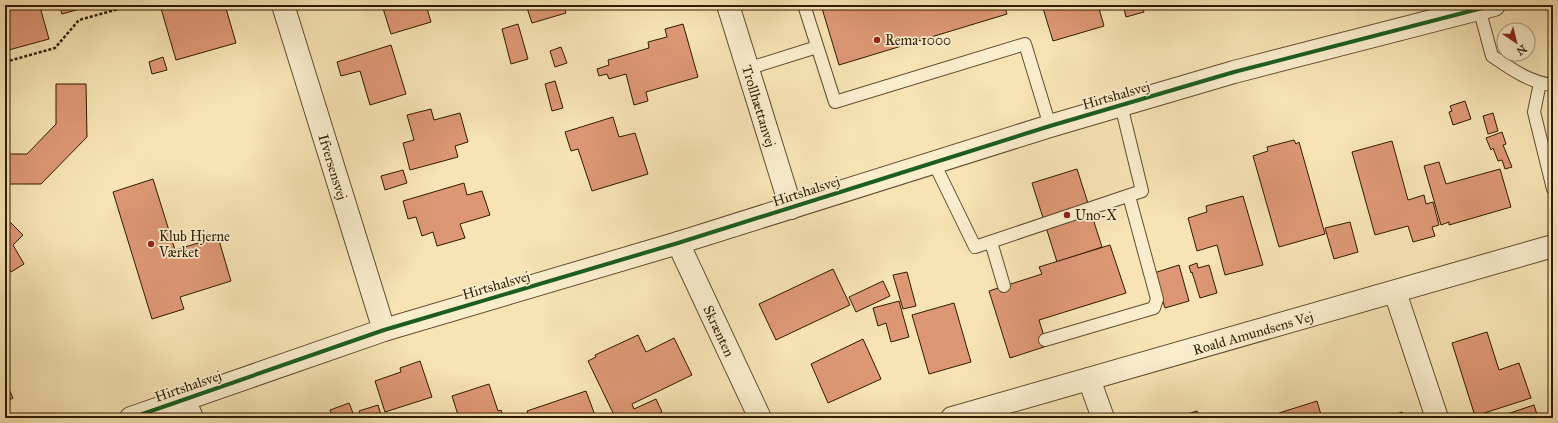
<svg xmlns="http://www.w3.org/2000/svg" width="1558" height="423" font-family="'IM FELL Great Primer',serif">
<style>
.building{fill:#dd9774;stroke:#2f1b00}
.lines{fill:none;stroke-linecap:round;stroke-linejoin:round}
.service-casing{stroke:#614d2d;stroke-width:14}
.minor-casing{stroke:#614d2d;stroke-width:24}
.tertiary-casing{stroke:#614d2d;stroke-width:24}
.path{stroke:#2f1b00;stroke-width:2.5;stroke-dasharray:3 2;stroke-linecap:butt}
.service{stroke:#faedce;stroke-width:12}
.minor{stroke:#faedce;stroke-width:22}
.tertiary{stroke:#faedce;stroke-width:22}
.cycleway-casing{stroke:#faedce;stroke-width:6}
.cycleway{stroke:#1b5e20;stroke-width:4}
.poi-dot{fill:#8f2418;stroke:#faedce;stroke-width:1.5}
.labels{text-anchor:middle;stroke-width:3.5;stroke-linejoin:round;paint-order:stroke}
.poi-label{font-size:14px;fill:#2f1b00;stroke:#faedce;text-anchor:start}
.street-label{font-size:14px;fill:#2f1b00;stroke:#faedce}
</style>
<rect width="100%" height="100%" fill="#f7e3b4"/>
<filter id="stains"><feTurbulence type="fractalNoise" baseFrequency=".005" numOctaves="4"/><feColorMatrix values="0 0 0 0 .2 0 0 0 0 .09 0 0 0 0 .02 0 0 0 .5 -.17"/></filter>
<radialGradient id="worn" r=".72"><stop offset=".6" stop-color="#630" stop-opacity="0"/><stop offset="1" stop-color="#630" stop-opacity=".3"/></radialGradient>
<g class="building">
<path d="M 5,5 L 46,5 L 40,7 L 49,39 L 5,51 Z"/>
<path d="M 59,5 L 94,5 L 62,14 Z"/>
<path d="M 160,5 L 225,5 L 236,43 L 176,60 Z"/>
<path d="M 382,5 L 426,5 L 431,22 L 391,34 Z"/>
<path d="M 526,5 L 564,5 L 566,13 L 532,23 Z"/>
<path d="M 821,5 L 1004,5 L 1007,14 L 839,65 Z"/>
<path d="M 1042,5 L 1098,5 L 1104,26 L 1053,41 Z"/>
<path d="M 1123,5 L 1142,5 L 1144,12 L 1126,17 Z"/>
<path d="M 518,24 L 528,59 L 511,64 L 502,29 Z"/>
<path d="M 683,24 L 698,77 L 646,92 L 648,101 L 634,105 L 626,74 L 609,79 L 607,74 L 599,76 L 597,69 L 609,65 L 608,60 L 649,48 L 648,42 L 667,37 L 665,29 Z"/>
<path d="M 391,45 L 406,94 L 370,105 L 360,71 L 341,76 L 337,62 Z"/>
<path d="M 561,47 L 567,63 L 555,67 L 550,51 Z"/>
<path d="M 163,57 L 167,70 L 152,74 L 149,62 Z"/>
<path d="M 555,81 L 563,108 L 552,111 L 545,84 Z"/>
<path d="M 56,84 L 86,84 L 87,137 L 41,184 L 5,184 L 5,154 L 27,154 L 56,124 Z"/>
<path d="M 1465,101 L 1471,119 L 1453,125 L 1449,112 L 1452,111 L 1450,106 Z"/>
<path d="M 431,109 L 434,120 L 460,113 L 468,142 L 455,146 L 458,157 L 410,170 L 403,143 L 414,140 L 407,115 Z"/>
<path d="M 1493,113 L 1498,131 L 1488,134 L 1483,116 Z"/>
<path d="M 613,117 L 619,137 L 635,133 L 648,174 L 592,191 L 578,149 L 571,151 L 565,132 Z"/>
<path d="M 1502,132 L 1506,144 L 1503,145 L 1512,167 L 1505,169 L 1502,160 L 1498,161 L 1493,148 L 1491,150 L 1486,138 Z"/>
<path d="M 1294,140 L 1296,144 L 1299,142 L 1325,234 L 1279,247 L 1253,156 L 1268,151 L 1267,147 Z"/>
<path d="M 1392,141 L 1408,200 L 1424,195 L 1426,204 L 1433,202 L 1439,225 L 1432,227 L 1435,236 L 1413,242 L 1408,226 L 1375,235 L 1352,152 Z"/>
<path d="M 1439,162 L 1446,184 L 1500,169 L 1511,207 L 1449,225 L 1449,222 L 1441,225 L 1424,166 Z"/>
<path d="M 1077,169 L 1102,247 L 1057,262 L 1032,183 Z"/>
<path d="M 403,170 L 407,183 L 385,190 L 381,176 Z"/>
<path d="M 153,179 L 175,250 L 218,237 L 231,281 L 180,297 L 184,309 L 152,319 L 113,192 Z"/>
<path d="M 464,183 L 467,195 L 482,191 L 490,215 L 460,224 L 465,238 L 437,246 L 433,232 L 422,236 L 416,217 L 408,219 L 403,201 Z"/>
<path d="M 1243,196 L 1263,265 L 1225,275 L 1217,245 L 1197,251 L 1188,218 L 1207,212 L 1206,206 Z"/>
<path d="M 5,217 L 23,235 L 13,245 L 24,264 L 11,272 L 5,263 Z"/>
<path d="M 1350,222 L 1358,252 L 1334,259 L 1325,228 Z"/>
<path d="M 1110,245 L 1126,293 L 1039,320 L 1047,346 L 1010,358 L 989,291 L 1042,274 L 1039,267 Z"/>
<path d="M 1197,263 L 1198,268 L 1209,265 L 1217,293 L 1200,298 L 1192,272 L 1191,273 L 1189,266 Z"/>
<path d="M 1179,265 L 1189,301 L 1165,308 L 1154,273 Z"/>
<path d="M 833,269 L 850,305 L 776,340 L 759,304 Z"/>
<path d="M 907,272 L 916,306 L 903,309 L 893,275 Z"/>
<path d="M 883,281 L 890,296 L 856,312 L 849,297 Z"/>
<path d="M 899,301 L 909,337 L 891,342 L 886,323 L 878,326 L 873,308 Z"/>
<path d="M 954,303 L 971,362 L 929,374 L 912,315 Z"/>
<path d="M 1487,332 L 1499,370 L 1519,363 L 1531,398 L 1475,416 L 1452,343 Z"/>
<path d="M 638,335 L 646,352 L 674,338 L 692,375 L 632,404 L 634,409 L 656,399 L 662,412 L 650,418 L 606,418 L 614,415 L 588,361 L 596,357 L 595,355 Z"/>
<path d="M 863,339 L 881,379 L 828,403 L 811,364 Z"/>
<path d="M 420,361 L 432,397 L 385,412 L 375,381 L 401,372 L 400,368 Z"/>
<path d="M 489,384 L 498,411 L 501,410 L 504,418 L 459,418 L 452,396 Z"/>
<path d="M 7,385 L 13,398 L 5,402 L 5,386 Z"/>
<path d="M 586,391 L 596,418 L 529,418 L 527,411 Z"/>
<path d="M 1317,401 L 1322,418 L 1281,418 L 1279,413 Z"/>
<path d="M 349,403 L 355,418 L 333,418 L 330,410 Z"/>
<path d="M 378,405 L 382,418 L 361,418 L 359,411 Z"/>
<path d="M 1534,405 L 1538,418 L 1495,418 Z"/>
<path d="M 1197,411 L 1200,418 L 1174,418 Z"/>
<path d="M 1402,412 L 1404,418 L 1385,418 Z"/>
</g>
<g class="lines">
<g class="service-casing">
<g id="service">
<path d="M 804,5 L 835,102 L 1025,44 L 1050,126"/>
<path d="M 1479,8 L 1492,56 C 1511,69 1529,82 1553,85"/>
<path d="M 747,69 L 817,47"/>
<path d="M 1540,83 L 1534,112 L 1553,189"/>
<path d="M 934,163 L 975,247 L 1142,191 L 1121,105"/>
<path d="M 991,242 L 1004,286"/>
<path d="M 1045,340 L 1154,308 L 1157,299 L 1129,196"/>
</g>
</g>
<g class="minor-casing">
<g id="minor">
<path d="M 283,5 L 384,330"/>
<path d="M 728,5 L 791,208"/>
<path d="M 678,243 L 760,418"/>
<path d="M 1395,292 L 1437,418"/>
<path d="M 1089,379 L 1103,418"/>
<path d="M 184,399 L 192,418"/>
<path d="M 952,418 L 1553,246"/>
</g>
</g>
<g class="tertiary-casing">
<path id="tertiary" d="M 131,418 L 384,330 L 678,243 L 1050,126 L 1234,72 L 1494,5"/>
</g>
<path class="path" d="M 5,62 L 55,48 L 79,20 L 133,5"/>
<use href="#service" class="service"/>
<use href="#minor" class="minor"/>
<use href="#tertiary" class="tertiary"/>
<g class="cycleway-casing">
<path id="cycleway" d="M 131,418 L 384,330 L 678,243 L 1050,126 L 1234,72 L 1494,5"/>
</g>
<use href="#cycleway" class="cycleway"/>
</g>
<g class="poi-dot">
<circle cx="877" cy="40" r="4"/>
<circle cx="1067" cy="215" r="4"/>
<circle cx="151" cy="244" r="4"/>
</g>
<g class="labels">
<g class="poi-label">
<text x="885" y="45">Rema 1000</text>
<text x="1075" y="220">Uno-X</text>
<text x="159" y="241">Klub Hjerne<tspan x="159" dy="16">Værket</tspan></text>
</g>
<g class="street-label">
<text transform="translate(1116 95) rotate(-16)" y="5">Hirtshalsvej</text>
<text transform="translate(759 106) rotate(73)" y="5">Trollhættanvej</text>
<text transform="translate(333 167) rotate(73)" y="5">Ifversensvej</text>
<text transform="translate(806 191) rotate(-18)" y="5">Hirtshalsvej</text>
<text transform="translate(496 285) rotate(-16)" y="5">Hirtshalsvej</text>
<text transform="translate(719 331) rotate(65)" y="5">Skrænten</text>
<text transform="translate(1253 333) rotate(-16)" y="5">Roald Amundsens Vej</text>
<text transform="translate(188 386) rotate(-19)" y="5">Hirtshalsvej</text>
</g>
</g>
<rect width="1558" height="423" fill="none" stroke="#f7e3b4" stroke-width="20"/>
<rect x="6" y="6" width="1546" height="411" fill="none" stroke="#2f1b00" stroke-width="2"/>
<rect x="10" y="10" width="1538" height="403" fill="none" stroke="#2f1b00"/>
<g transform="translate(1516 42) rotate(145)"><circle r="19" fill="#faedce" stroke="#a9997c"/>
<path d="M0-3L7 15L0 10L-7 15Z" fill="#8f2418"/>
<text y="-6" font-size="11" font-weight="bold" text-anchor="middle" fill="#2f1b00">N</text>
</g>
<rect width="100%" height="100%" filter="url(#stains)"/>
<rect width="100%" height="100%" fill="url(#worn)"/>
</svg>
